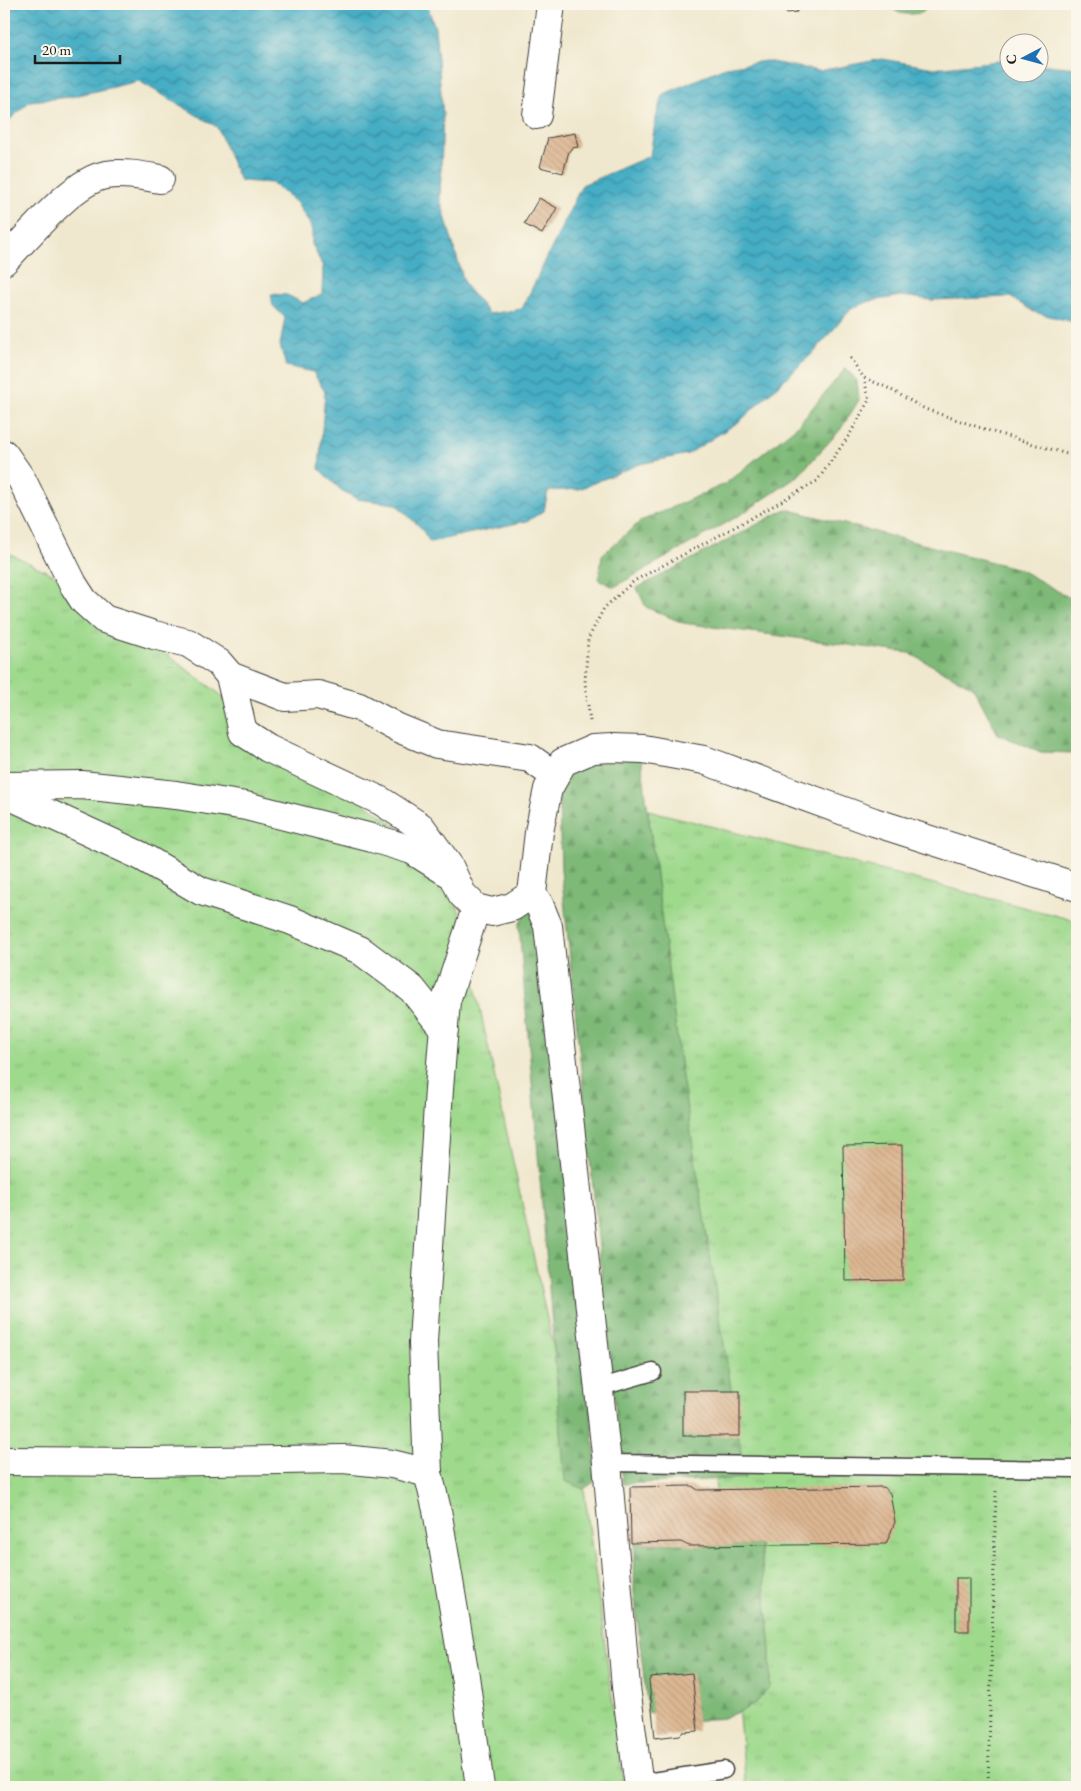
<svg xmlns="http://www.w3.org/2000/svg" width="1081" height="1791" font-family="'EB Garamond',serif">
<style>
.grass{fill:url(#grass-tufts);stroke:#5d7a54}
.forest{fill:url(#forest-firs);stroke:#4d6a4a}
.water{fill:url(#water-waves);stroke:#306470}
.building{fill:url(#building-back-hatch)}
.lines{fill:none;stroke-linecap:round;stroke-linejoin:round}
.service-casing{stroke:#3c3b37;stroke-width:19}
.minor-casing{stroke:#3c3b37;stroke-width:30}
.path{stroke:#3c3b37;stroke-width:3;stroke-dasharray:1 4;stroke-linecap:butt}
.service{stroke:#fff;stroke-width:16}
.minor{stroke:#fff;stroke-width:28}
</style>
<defs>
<pattern id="grass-tufts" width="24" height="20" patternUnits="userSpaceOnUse" patternTransform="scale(1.25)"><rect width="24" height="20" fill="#9ed98c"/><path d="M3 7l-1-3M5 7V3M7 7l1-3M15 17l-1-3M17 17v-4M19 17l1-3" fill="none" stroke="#88ba78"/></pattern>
<pattern id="forest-firs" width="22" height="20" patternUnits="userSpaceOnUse" patternTransform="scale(1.25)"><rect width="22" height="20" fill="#7eb978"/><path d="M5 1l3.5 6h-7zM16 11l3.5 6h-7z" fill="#6c9e67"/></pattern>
<pattern id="water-waves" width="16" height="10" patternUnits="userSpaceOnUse" patternTransform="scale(1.25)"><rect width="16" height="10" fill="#45adc4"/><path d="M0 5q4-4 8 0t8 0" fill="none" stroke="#398c9e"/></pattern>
<pattern id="building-back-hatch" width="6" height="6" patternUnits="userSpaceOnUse" patternTransform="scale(1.25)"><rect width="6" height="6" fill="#ddb793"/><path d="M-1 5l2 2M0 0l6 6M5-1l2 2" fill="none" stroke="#bd9d7e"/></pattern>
</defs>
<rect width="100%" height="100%" fill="#fbf7ec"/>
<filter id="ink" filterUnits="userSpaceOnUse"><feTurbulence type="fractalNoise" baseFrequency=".02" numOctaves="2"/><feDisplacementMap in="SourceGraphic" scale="10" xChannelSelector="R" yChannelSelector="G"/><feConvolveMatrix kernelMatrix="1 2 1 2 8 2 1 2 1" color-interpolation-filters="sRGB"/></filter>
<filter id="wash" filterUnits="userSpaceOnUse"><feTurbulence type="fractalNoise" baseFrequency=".0096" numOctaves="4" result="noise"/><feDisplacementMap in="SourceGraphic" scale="20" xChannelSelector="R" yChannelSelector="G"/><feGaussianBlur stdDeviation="1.12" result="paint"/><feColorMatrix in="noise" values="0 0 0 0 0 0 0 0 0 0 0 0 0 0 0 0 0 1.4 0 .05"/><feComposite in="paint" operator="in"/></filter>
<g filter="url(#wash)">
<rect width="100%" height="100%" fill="#f0e8ce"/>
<g class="grass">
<path d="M 4,551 L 73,584 L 449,866 L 584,1489 L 624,1787 L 4,1787 Z"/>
<path d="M 648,810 L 1077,921 L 1077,1787 L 746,1787 Z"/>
</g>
<g class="forest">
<path d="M 890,4 L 928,4 L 922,13 C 910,14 896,17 890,4 Z"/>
<path d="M 846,368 L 857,381 L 859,400 L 840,430 L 797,477 L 740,515 L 614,587 L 599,580 L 602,555 L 641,521 L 725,484 L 797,426 Z"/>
<path d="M 786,509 L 1019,569 L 1077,602 L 1077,753 L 1041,752 L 998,734 L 973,687 L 909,653 L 683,623 L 646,607 L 637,588 Z"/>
<path d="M 641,758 L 682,1077 L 745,1478 L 623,1484 L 561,870 L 559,799 L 563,779 L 575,765 Z"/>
<path d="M 539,911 L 596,1463 L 594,1482 L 584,1489 L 565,1481 L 519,925 L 526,912 Z"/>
<path d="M 635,1543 L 760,1545 L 770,1638 L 770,1687 L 754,1705 L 724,1718 L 690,1721 L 648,1712 L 634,1592 Z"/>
</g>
<path class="water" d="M 4,4 L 427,4 L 435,28 L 443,115 L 440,199 L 465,285 L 489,314 L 522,309 L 582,185 L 650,156 L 655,122 L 662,95 L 725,67 L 766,61 L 819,71 L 882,59 L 934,68 L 1008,60 L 1008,72 L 1038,72 L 1039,64 L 1077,68 L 1077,323 L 1034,312 L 1010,297 L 931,300 L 901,296 L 870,301 L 851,309 L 815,351 L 740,421 L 688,454 L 640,464 L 579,489 L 548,491 L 544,511 L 527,521 L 430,542 L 421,528 L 396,504 L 357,499 L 341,490 L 319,469 L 325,392 L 313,372 L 286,366 L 280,345 L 285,318 L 273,306 L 271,294 L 287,295 L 303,303 L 322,294 L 323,267 L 312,244 L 312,228 L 296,202 L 272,183 L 240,181 L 217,127 L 139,81 L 70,97 L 30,101 L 4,125 Z"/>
<g id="blocks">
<g class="building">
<path d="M 786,4 L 797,4 L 797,12 L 786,13 Z"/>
<path d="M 575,133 L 578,147 L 572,148 L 569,151 L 563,173 L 540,167 L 548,138 Z"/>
<path d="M 539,198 L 557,208 L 542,234 L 524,224 Z"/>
<path d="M 902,1145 L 903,1280 L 845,1281 L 843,1146 Z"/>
<rect x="683" y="1391" width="57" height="45"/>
<path d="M 692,1486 L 698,1490 L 883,1487 L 890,1493 L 895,1522 L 886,1544 L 689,1546 L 681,1542 L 631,1543 L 630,1487 Z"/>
<rect x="956" y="1578" width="13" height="53"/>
<path d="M 692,1673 L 698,1731 L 683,1732 L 680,1735 L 655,1738 L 649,1681 L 651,1677 Z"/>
</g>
</g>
</g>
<g filter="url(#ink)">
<use href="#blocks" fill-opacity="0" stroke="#3c3b37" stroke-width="1"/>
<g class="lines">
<g class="service-casing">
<g id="service">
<path d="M 598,1388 L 653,1372"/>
<path d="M 607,1463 L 1077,1469"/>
<path d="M 639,1783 L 724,1770"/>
</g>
</g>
<g class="minor-casing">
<g id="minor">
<path d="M 537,115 L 551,4"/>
<path d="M 4,261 C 28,237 73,180 106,175 C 123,172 143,176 160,179"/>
<path d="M 4,454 L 22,480 L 73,584 L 84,601 L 104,619 L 154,635 L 188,643 L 219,663 L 230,676 L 243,732 L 268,748 L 381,801 L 421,827 L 449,866 L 462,894 L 476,908 L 492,912 L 512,907 L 532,894"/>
<path d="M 230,676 L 285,697 L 318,695 L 359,707 L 398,728 L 437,744 L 530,758 L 555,776"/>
<path d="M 4,786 L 82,785 L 176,795 L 246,806 L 372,838 L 412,850 L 447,872"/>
<path d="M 4,793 L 141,856 L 201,891 L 290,920 L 360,950 L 412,989 L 444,1029"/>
<path d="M 476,908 L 446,1001 L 439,1089 L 423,1342 L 428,1473 L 437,1510 L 465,1676 L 480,1787"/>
<path d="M 4,1461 L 143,1462 L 343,1459 L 392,1464 L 428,1473"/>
<path d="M 639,1787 L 626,1687 L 607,1463 L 548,926 L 539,904 L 532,894 L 539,832 L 548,789 L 563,762 L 593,749 L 612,748 L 643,749 L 704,760 L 874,822 L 1077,887"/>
</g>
</g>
<g class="path">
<path d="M 850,358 L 864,378 L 886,387 L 925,409 L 993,432 L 1077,457"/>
<path d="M 590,721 L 585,683 L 588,639 L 604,608 L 634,581 L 748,520 L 817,481 L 850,434 L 869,400 L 864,378"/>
<path d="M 988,1787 L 996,1490"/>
</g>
<use href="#service" class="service"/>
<use href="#minor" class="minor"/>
</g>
</g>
<rect width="1081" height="1791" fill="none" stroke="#fbf7ec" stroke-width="20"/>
<g transform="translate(1024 58) rotate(264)"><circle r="24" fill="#fbf7ec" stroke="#a29f99"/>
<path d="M0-4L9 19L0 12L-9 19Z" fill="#1f6fb2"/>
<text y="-8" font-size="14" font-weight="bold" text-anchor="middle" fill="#1c1c1c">С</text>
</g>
<path d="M35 55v8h85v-8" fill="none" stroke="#1c1c1c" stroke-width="2.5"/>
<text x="42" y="55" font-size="15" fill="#1c1c1c" stroke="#fbf7ec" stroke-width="4" paint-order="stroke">20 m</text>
</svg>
